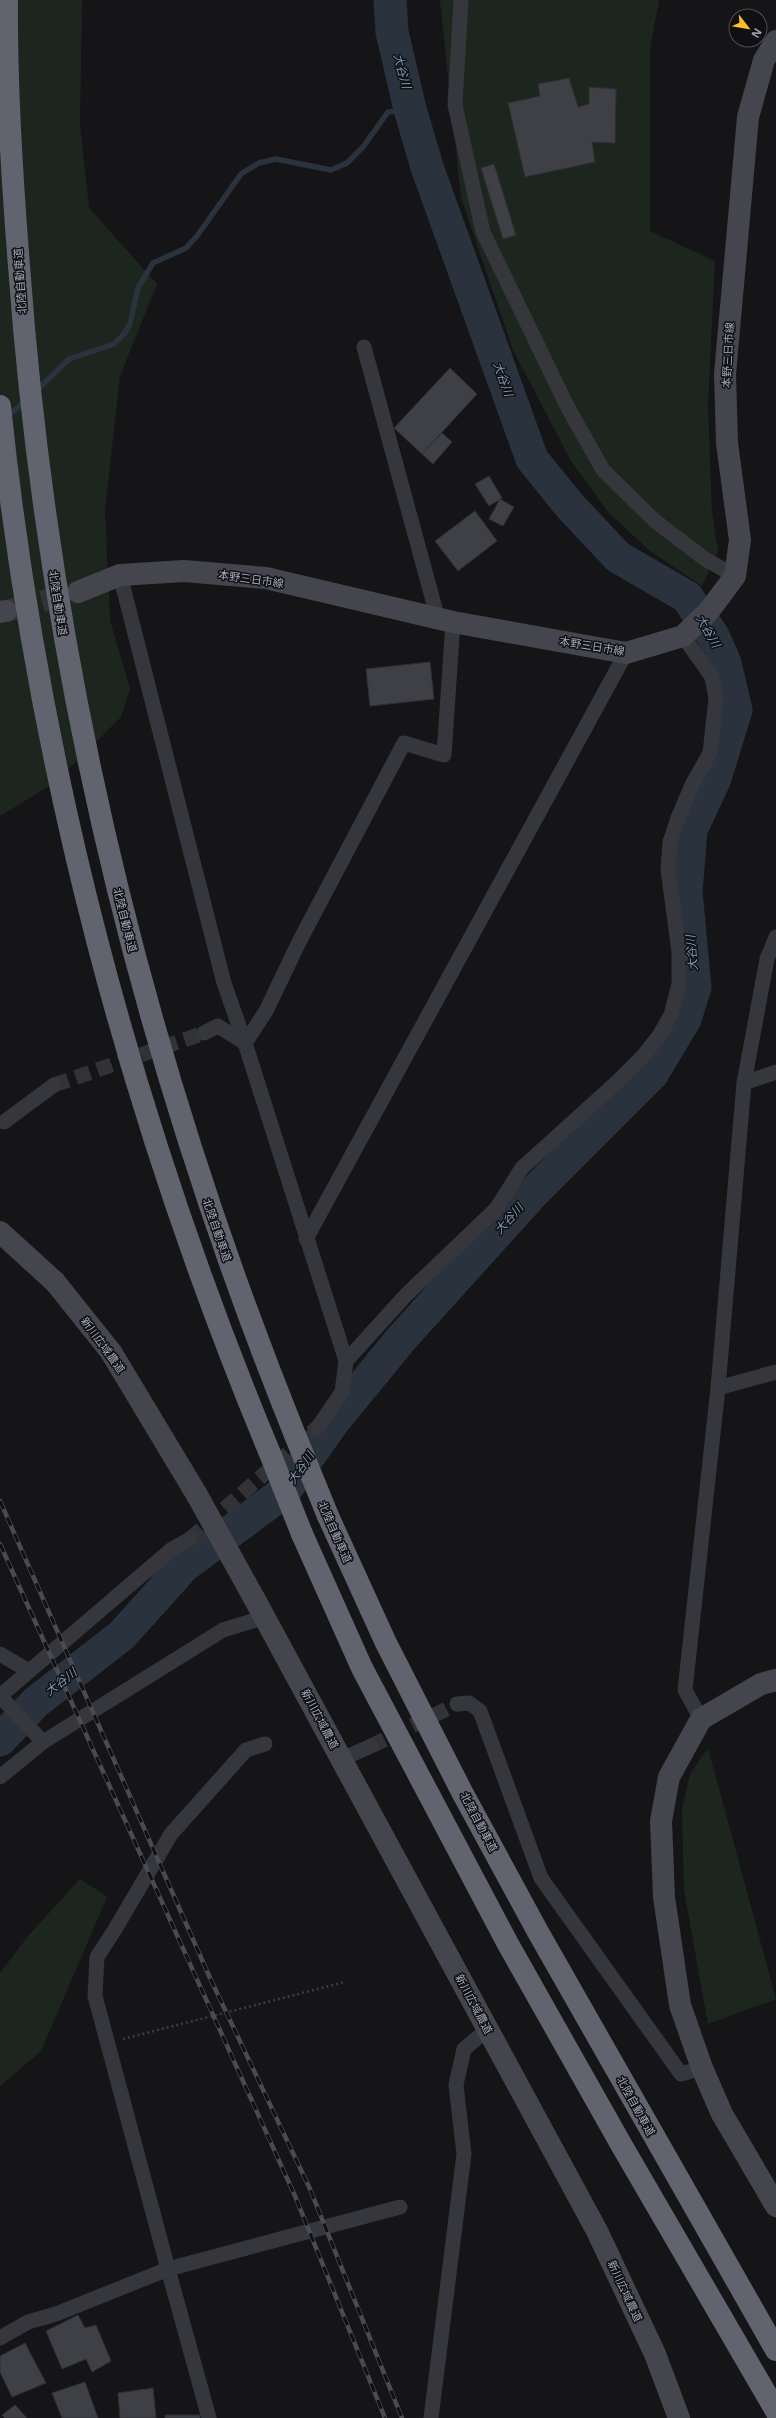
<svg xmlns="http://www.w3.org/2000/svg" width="776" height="2418" font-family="'Open Sans','Noto Sans JP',sans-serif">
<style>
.green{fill:#1d261e}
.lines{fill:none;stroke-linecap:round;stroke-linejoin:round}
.stream{stroke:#2a333d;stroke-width:5.5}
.river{stroke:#2a333d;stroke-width:33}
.building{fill:#3f4045;stroke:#2f2f34}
.street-tunnel{stroke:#323337;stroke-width:15;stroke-dasharray:15 8;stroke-linecap:butt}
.secondary-tunnel{stroke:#323337;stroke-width:22;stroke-dasharray:22 11;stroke-linecap:butt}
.path{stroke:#3c3d44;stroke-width:2.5;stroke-dasharray:2 3;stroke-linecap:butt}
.street{stroke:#36363d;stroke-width:15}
.secondary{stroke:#44454d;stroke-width:22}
.highway{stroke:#61646e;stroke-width:22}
.rail-casing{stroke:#494a52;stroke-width:4.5}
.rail{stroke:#101012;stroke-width:3;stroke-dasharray:9;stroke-linecap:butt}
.secondary-bridge{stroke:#44454d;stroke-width:22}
.highway-bridge{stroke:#61646e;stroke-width:22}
.labels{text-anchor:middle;stroke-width:3;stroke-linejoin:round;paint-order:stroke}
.street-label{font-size:11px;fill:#a6abb9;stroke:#101012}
.water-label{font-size:12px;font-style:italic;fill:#7997b7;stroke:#101012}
</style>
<rect width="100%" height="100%" fill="#151517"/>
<g class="green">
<path d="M 0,0 L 82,0 L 80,125 L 89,208 L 157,284 L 120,376 L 105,511 L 110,620 L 130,689 L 121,717 L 54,783 L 0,816 Z"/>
<path d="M 440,0 L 659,0 L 650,49 L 650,231 L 715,261 L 708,405 L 712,512 L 718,551 L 702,586 L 649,550 L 608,512 L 571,461 L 513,350 L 461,198 Z"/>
<path d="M 708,1748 L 776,1999 L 708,2024 L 684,1890 L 682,1809 L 690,1774 Z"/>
<path d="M 80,1879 L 107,1897 L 41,2051 L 0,2086 L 0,1973 L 29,1935 Z"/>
</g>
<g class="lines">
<g class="stream">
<path d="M 37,390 L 69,359 L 114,344 L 124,334 L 130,324 L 138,288 L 153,263 L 186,248 L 197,236 L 241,174 L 259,163 L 276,159 L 331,170 L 347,163 L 363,147 L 388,112 L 410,109"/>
<path d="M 7,417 L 26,400"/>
</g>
<path class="river" d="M 0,1740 L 36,1702 L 122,1635 L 184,1566 L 284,1492 L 333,1422 L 402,1338 L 533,1193 L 652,1074 L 685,1019 L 695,987 L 686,892 L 691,830 L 715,778 L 736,710 L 725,663 L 713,636 L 687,597 L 618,557 L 570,506 L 532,459 L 427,167 L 410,109 L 392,32 L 390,0"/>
</g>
<g class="building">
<path d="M 569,78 L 578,107 L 589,104 L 589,87 L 616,89 L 615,143 L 592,142 L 595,162 L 525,177 L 508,103 L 540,96 L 538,84 Z"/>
<path d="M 494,164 L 516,235 L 503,239 L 481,168 Z"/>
<path d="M 450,368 L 477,394 L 422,454 L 394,428 Z"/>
<path d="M 442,433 L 452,442 L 433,464 L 422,454 Z"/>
<path d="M 489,476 L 502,498 L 489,506 L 475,484 Z"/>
<path d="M 500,499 L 514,507 L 503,526 L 489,519 Z"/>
<path d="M 475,511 L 497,541 L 458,571 L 435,541 Z"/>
<path d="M 430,662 L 434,699 L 370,706 L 366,669 Z"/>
<path d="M 78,2315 L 85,2328 L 96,2325 L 111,2361 L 92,2372 L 86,2359 L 62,2369 L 46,2331 Z"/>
<path d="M 25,2343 L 46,2383 L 12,2397 L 0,2372 L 0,2356 Z"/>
<path d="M 85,2382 L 98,2418 L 62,2418 L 52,2393 Z"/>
<path d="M 153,2388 L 156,2418 L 120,2418 L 118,2393 Z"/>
<path d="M 15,2405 L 27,2418 L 5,2418 L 2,2415 Z"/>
<rect x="165" y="2415" width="35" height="3"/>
</g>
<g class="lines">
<g class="street-tunnel">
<path d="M 54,1085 L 204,1033"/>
<path d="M 190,1539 L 318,1427"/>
<path d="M 371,1746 L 457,1704"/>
</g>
<path class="secondary-tunnel" d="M 10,610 L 77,592"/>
<path class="path" d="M 123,2039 L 345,1982"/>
<g class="street">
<path d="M 461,0 L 455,105 L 483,232 L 567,406 L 603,470 L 655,521 L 705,559 L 735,576"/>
<path d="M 364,347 L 438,619"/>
<path d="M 120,575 L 224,983 L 245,1043 L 346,1361 L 342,1392 L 318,1427"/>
<path d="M 204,1033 L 218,1026 L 245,1043"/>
<path d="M 245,1043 L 266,1011 L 299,942 L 404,743 L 444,755 L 453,622"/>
<path d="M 744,1083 L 776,1072"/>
<path d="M 4,1122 L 54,1085"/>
<path d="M 306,1239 L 626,653"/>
<path d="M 346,1361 L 406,1295 L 496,1209 L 522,1168 L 617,1082 L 644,1055 L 659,1036 L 671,1015 L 679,984 L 679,952 L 668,869 L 670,842 L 678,818 L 692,785 L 710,753 L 716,698 L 712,677 L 683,636"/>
<path d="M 718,1388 L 776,1372"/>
<path d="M 0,1654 L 29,1671"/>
<path d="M 0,1696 L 172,1549 L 190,1539"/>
<path d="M 0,1696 L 43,1742"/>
<path d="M 457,1704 L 469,1703 L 480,1711 L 541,1878 L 681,2074 L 702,2068"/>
<path d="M 701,1719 L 685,1690 L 718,1388 L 744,1083 L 767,959 L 776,937"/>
<path d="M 265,1744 L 246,1750 L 171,1834 L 114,1931 L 97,1957 L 95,1996 L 168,2269 L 400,2207"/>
<path d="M 342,1759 L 371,1746"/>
<path d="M 0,1777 L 43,1742 L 223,1630 L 265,1617"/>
<path d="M 0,2338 L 28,2322 L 56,2314 L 168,2269 L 209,2418"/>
<path d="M 431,2418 L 464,2154 L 456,2085 L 464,2049 L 488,2029"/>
</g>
<g class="secondary">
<path d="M 78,592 L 120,575 L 184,571 L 266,578 L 453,622 L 626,653 L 683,636 L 709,611 L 735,576 L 740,540 L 727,443 L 725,374 L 748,117 L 764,60 L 776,41"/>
<path d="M 0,612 L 6,611"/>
<path d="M 0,1232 L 55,1282 L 111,1352 L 197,1495"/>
<path d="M 254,1598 L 597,2231 L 655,2354 L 679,2418"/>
<path d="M 776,1680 L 761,1684 L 701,1719 L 669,1777 L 661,1821 L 664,1897 L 680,2005 L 702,2068 L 722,2114 L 776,2206"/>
</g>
<g class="highway">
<path d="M 7,0 C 6,89 12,178 19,266 C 48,668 144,1061 295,1435"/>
<path d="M 0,406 C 37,766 132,1123 271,1456"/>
<path d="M 328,1516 L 386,1643 L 462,1792 L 538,1932 L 776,2350"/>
<path d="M 302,1534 L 362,1668 L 508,1944 L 622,2146 L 776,2411"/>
</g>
<g class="rail-casing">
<g id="rail">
<path d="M 0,1501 L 210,1978 L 310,2189 L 402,2418"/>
<path d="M 0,1544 L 295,2196 L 385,2418"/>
</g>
</g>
<use href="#rail" class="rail"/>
<path class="secondary-bridge" d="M 197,1495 L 254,1598"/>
<g class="highway-bridge">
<path d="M 295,1435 L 328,1516"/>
<path d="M 271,1456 L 302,1534"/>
</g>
</g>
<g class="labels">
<g class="street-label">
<text transform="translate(20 281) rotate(-94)" y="4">北陸自動車道</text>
<text transform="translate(728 355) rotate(-87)" y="4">本野三日市線</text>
<text transform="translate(251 579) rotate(8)" y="4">本野三日市線</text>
<text transform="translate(58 603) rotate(81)" y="4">北陸自動車道</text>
<text transform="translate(592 646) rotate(9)" y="4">本野三日市線</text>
<text transform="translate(125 920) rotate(76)" y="4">北陸自動車道</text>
<text transform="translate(217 1230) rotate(71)" y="4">北陸自動車道</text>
<text transform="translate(103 1345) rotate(54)" y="4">新川広域農道</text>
<text transform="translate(335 1532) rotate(66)" y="4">北陸自動車道</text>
<text transform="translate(320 1719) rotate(62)" y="4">新川広域農道</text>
<text transform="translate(479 1822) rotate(62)" y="4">北陸自動車道</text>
<text transform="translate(474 2004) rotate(62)" y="4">新川広域農道</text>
<text transform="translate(636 2106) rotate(61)" y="4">北陸自動車道</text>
<text transform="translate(625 2291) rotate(65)" y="4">新川広域農道</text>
</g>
<g class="water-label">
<text transform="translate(402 71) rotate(75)" y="4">大谷川</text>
<text transform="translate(503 379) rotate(70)" y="4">大谷川</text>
<text transform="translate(708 631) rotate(60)" y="4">大谷川</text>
<text transform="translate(692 953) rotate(-95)" y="4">大谷川</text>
<text transform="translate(509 1219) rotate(-48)" y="4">大谷川</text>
<text transform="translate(301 1468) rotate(-55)" y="4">大谷川</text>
<text transform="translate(61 1682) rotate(-38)" y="4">大谷川</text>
</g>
</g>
<g transform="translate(748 28) rotate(121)"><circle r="19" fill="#101012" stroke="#4c4e55"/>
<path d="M0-3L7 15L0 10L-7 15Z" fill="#ffc025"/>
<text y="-6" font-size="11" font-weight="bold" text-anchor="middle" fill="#a6abb9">N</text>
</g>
</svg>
